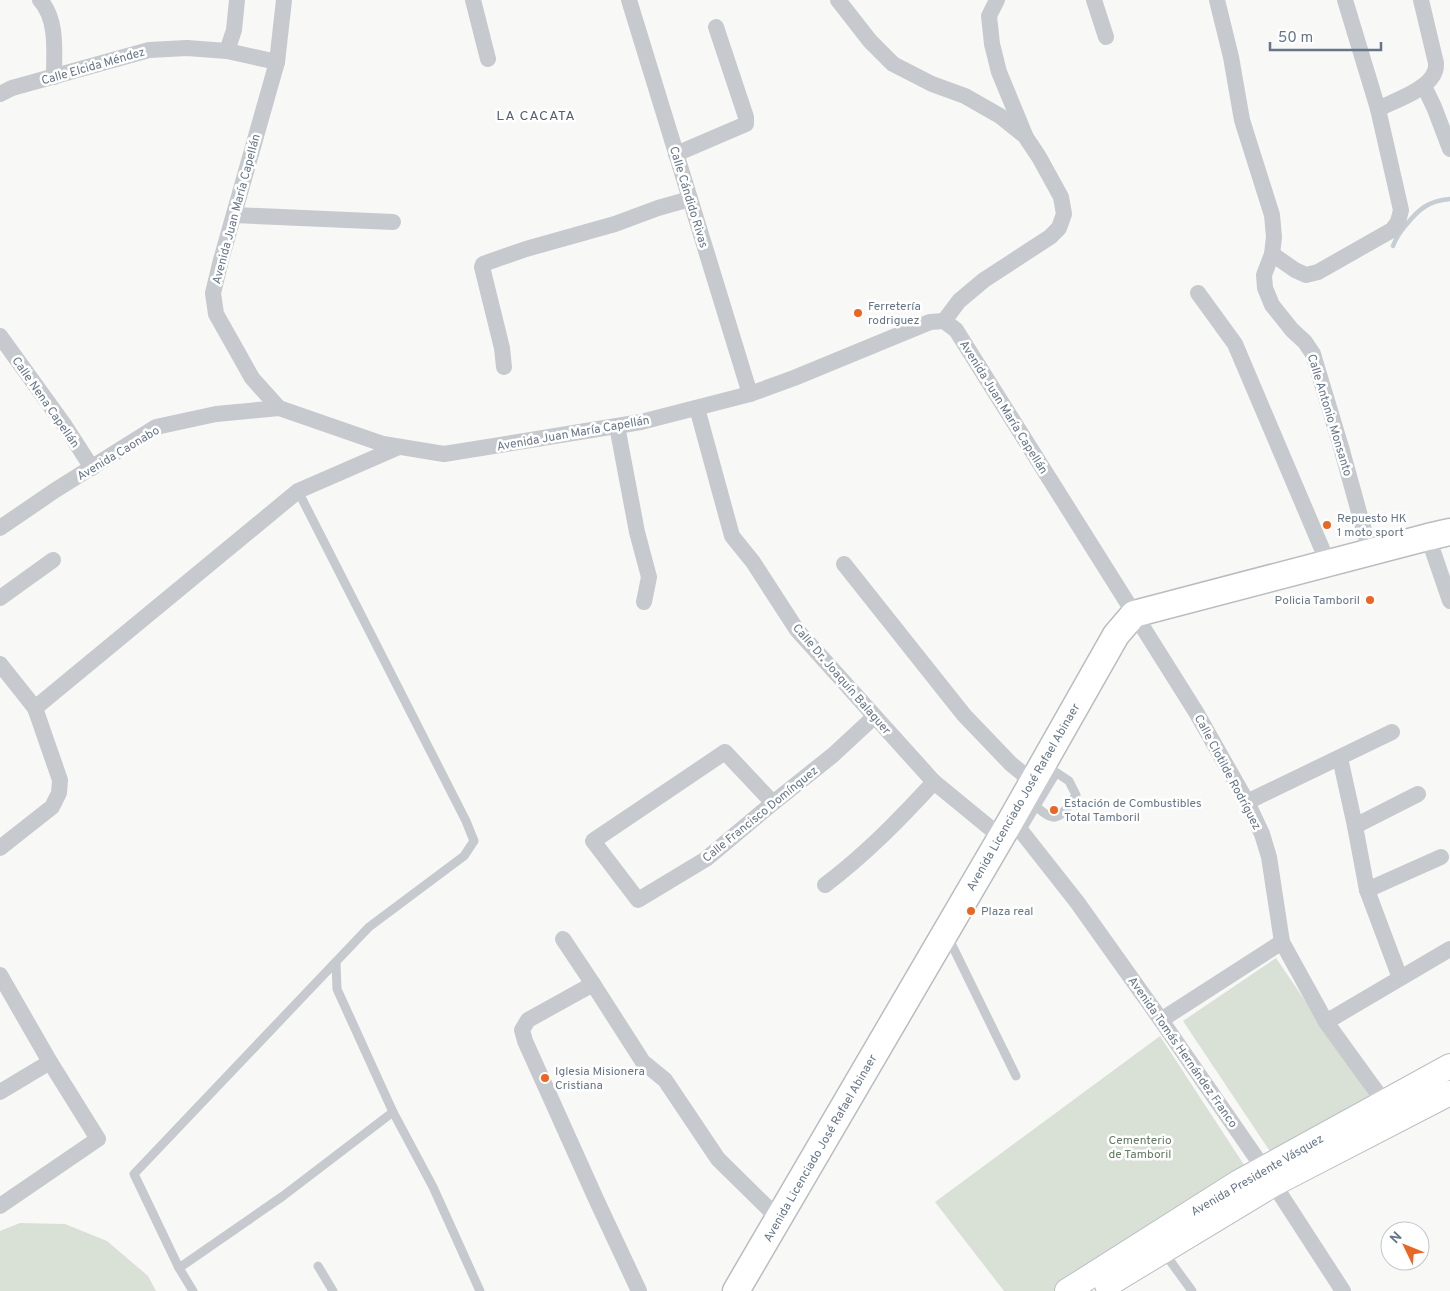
<svg xmlns="http://www.w3.org/2000/svg" width="1450" height="1291" font-family="Overpass,sans-serif">
<style>
.green{fill:#d9e1d6}
.lines{fill:none;stroke-linecap:round;stroke-linejoin:round}
.stream{stroke:#c6cdd3;stroke-width:4.5}
.secondary-casing{stroke:#babfc4;stroke-width:26}
.primary-casing{stroke:#b9bdc1;stroke-width:29}
.lane{stroke:#c6c9cd;stroke-width:9}
.street{stroke:#c6c9cd;stroke-width:16}
.secondary{stroke:#fff;stroke-width:24}
.primary{stroke:#fff;stroke-width:26}
.poi-dot{fill:#eb6523;stroke:#fff;stroke-width:2}
.labels{text-anchor:middle;stroke-width:5;stroke-linejoin:round;paint-order:stroke}
.street-label{font-size:12px;fill:#667688;stroke:#fff}
.poi-label{font-size:12px;fill:#667688;stroke:#fff;text-anchor:start}
.park-label{font-size:12px;fill:#647a61;stroke:#fff}
.neighbourhood-label{font-size:14px;letter-spacing:1px;fill:#54606d;stroke:#fff}
</style>
<rect width="100%" height="100%" fill="#f8f8f6"/>
<g class="green">
<path d="M 1276,958 L 1372,1099 L 1273,1156 L 1183,1021 Z"/>
<path d="M 1160,1036 L 1248,1171 L 1053,1291 L 1004,1291 L 935,1202 Z"/>
<path d="M 20,1223 L 65,1224 L 107,1241 L 148,1276 L 156,1291 L 0,1291 L 0,1231 Z"/>
</g>
<g class="lines">
<path class="stream" d="M 1393,246 C 1396,238 1400,232 1406,225 C 1419,209 1428,201 1450,199"/>
<g class="secondary-casing">
<g id="secondary">
<path d="M 1107,1285 L 1274,1184 L 1450,1093"/>
<path d="M 1067,1291 L 1239,1182 L 1450,1066"/>
</g>
</g>
<g class="primary-casing">
<path id="primary" d="M 736,1291 L 1010,822 L 1116,635 L 1134,614 L 1428,537 L 1450,532"/>
</g>
<g class="lane">
<path d="M 1027,798 C 1052,821 1056,827 1076,795 L 1069,781 L 1045,765"/>
<path d="M 1021,831 L 1056,773"/>
<path d="M 948,937 L 1016,1076"/>
<path d="M 336,963 L 337,989 L 393,1112 L 433,1187 L 480,1291"/>
<path d="M 1163,1251 L 1192,1291"/>
<path d="M 318,1266 L 333,1291"/>
<path d="M 179,1268 L 283,1196 L 393,1112"/>
<path d="M 193,1291 L 179,1268 L 134,1174 L 369,927 L 464,856 L 474,841 L 466,821 L 298,491"/>
</g>
<g class="street">
<path d="M 40,0 C 58,20 54,52 54,77"/>
<path d="M 284,0 L 277,62 L 221,260 L 213,293 L 216,314 L 238,353 L 252,378 L 279,408 L 383,444 L 444,454 L 641,422 L 750,394 L 794,378 L 930,322 L 944,321 L 956,330 L 1196,712 L 1247,802 L 1262,834 L 1269,857 L 1282,942 L 1326,1022 L 1389,1109"/>
<path d="M 473,0 L 488,59"/>
<path d="M 629,0 L 750,394"/>
<path d="M 838,0 L 870,41 L 893,64 L 932,84 L 965,96 L 1000,116 L 1025,136 L 1039,157 L 1061,197 L 1064,214 L 1059,228 L 1050,237 L 984,280 L 959,301 L 944,321"/>
<path d="M 997,0 L 989,16 L 992,44 L 999,72 L 1025,135"/>
<path d="M 1094,0 L 1106,37"/>
<path d="M 1217,0 L 1231,57 L 1242,120 L 1272,215 L 1274,237 L 1272,254 L 1264,275 L 1265,288 L 1272,305 L 1292,330 L 1305,342 L 1313,354 L 1341,447 L 1370,552"/>
<path d="M 227,51 L 234,30 L 237,0"/>
<path d="M 1424,86 L 1434,107 L 1450,149"/>
<path d="M 0,94 L 12,88 L 149,50 L 187,48 L 227,51 L 277,62"/>
<path d="M 1378,109 C 1394,101 1430,89 1435,71 C 1436,69 1436,66 1436,63 L 1421,0"/>
<path d="M 676,154 L 746,124 L 746,117 L 716,27"/>
<path d="M 234,215 L 393,222"/>
<path d="M 1272,254 L 1295,270 L 1306,275 L 1318,272 L 1392,230 L 1398,222 L 1401,210 L 1378,109 L 1345,0"/>
<path d="M 1198,293 L 1235,344 L 1328,563"/>
<path d="M 0,336 L 65,426 L 92,468"/>
<path d="M 504,367 L 502,348 L 482,267 L 483,264 L 526,249 L 615,224 L 658,208 L 690,199"/>
<path d="M 697,408 L 732,536 L 753,562 L 797,630 L 934,782 L 1001,837"/>
<path d="M 617,426 L 637,532 L 649,577 L 644,602"/>
<path d="M 0,528 L 54,491 L 156,427 L 216,414 L 279,408"/>
<path d="M 1428,537 L 1450,601"/>
<path d="M 844,564 L 964,715 L 1011,764 L 1033,782"/>
<path d="M 0,598 L 53,560"/>
<path d="M 0,664 L 35,708 L 60,780 L 59,793 L 52,807 L 0,848"/>
<path d="M 35,708 L 298,491 L 399,447"/>
<path d="M 1340,758 L 1355,826 L 1367,890 L 1400,978"/>
<path d="M 1247,802 L 1392,732"/>
<path d="M 773,803 L 725,752 L 593,841 L 638,900 L 706,859 L 773,803 L 833,755 L 874,717"/>
<path d="M 1010,822 L 1021,831 L 1077,902 L 1161,1020 L 1264,1169 L 1343,1291"/>
<path d="M 1355,826 L 1418,794"/>
<path d="M 825,885 C 866,854 900,819 934,782"/>
<path d="M 1367,890 L 1441,857"/>
<path d="M 563,939 L 593,984 L 528,1020 L 522,1030 L 525,1041 L 596,1199 L 639,1291"/>
<path d="M 0,975 L 50,1062 L 98,1139 L 0,1206"/>
<path d="M 593,984 L 643,1062 L 665,1080 L 718,1159 L 779,1219"/>
<path d="M 1161,1020 L 1282,942"/>
<path d="M 1326,1022 L 1450,949"/>
<path d="M 0,1092 L 50,1062"/>
</g>
<use href="#secondary" class="secondary"/>
<use href="#primary" class="primary"/>
</g>
<g class="poi-dot">
<circle cx="858" cy="313" r="5"/>
<circle cx="1327" cy="525" r="5"/>
<circle cx="1370" cy="600" r="5"/>
<circle cx="1054" cy="810" r="5"/>
<circle cx="971" cy="911" r="5"/>
<circle cx="545" cy="1078" r="5"/>
</g>
<g class="labels">
<g class="street-label">
<text transform="translate(93 66) rotate(-16)" y="4">Calle Elcida Méndez</text>
<text transform="translate(689 197) rotate(73)" y="4">Calle Cándido Rivas</text>
<text transform="translate(236 209) rotate(-75)" y="4">Avenida Juan María Capellán</text>
<text transform="translate(46 402) rotate(55)" y="4">Calle Nena Capellán</text>
<text transform="translate(1004 407) rotate(58)" y="4">Avenida Juan María Capellán</text>
<text transform="translate(1330 415) rotate(73)" y="4">Calle Antonio Monsanto</text>
<text transform="translate(573 433) rotate(-10)" y="4">Avenida Juan María Capellán</text>
<text transform="translate(118 453) rotate(-31)" y="4">Avenida Caonabo</text>
<text transform="translate(842 679) rotate(49)" y="4">Calle Dr. Joaquín Balaguer</text>
<text transform="translate(1228 772) rotate(62)" y="4">Calle Clotilde Rodríguez</text>
<text transform="translate(1023 797) rotate(-60)" y="4">Avenida Licenciado José Rafael Abinaer</text>
<text transform="translate(760 814) rotate(-39)" y="4">Calle Francisco Domínguez</text>
<text transform="translate(1183 1052) rotate(55)" y="4">Avenida Tomás Hernández Franco</text>
<text transform="translate(820 1148) rotate(-60)" y="4">Avenida Licenciado José Rafael Abinaer</text>
<text transform="translate(1257 1175) rotate(-30)" y="4">Avenida Presidente Vásquez</text>
</g>
<g class="poi-label">
<text x="868" y="310">Ferretería<tspan x="868" dy="14">rodriguez</tspan></text>
<text x="1337" y="522">Repuesto HK<tspan x="1337" dy="14">1 moto sport</tspan></text>
<text x="1360" y="604" text-anchor="end">Policia Tamboril</text>
<text x="1064" y="807">Estación de Combustibles<tspan x="1064" dy="14">Total Tamboril</tspan></text>
<text x="981" y="915">Plaza real</text>
<text x="555" y="1075">Iglesia Misionera<tspan x="555" dy="14">Cristiana</tspan></text>
</g>
<g class="park-label">
<text x="1140" y="1144">Cementerio<tspan x="1140" dy="14">de Tamboril</tspan></text>
</g>
<g class="neighbourhood-label">
<text x="536" y="120">LA CACATA</text>
</g>
</g>
<g transform="translate(1405 1246) rotate(313)"><circle r="24" fill="#ffffff" stroke="#c2c8cf"/>
<path d="M0-4L9 19L0 12L-9 19Z" fill="#eb6523"/>
<text y="-8" font-size="14" font-weight="bold" text-anchor="middle" fill="#667688">N</text>
</g>
<path d="M1270 42v8h111v-8" fill="none" stroke="#667688" stroke-width="2.5"/>
<text x="1278" y="42" font-size="15" fill="#667688" stroke="#ffffff" stroke-width="4" paint-order="stroke">50 m</text>
</svg>
